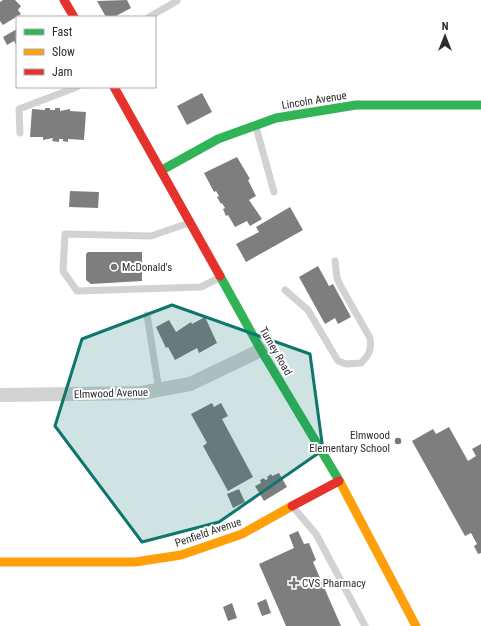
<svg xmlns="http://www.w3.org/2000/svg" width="481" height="626" font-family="'Roboto Condensed',sans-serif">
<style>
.building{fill:#7e7e7e}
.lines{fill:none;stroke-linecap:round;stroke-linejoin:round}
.lane{stroke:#d2d2d2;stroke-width:7}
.street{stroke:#d2d2d2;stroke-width:14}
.fast{stroke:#30b455;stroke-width:9}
.slow{stroke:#ff9f0a;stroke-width:9}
.jam{stroke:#e5322d;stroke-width:9}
.marked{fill:#0f766e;fill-opacity:0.2;stroke:#0f766e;stroke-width:3;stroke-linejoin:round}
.poi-dot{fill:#767676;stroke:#fff;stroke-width:1.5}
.labels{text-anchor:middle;stroke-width:4;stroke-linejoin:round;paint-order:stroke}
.street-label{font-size:11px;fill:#2d2d2d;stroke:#fff}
.poi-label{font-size:11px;fill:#2d2d2d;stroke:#fff;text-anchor:start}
</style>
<rect width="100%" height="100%" fill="#fff"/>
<g class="building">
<path d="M 3,0 L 15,0 L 21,6 L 18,10 L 21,14 L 3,25 L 0,21 L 0,2 Z"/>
<path d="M 127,0 L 131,8 L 114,17 L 106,17 L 97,1 Z"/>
<path d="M 17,29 L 17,47 L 14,41 L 7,45 L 3,37 Z"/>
<path d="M 202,93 L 212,112 L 187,125 L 177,106 Z"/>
<path d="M 45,108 L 50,108 L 50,110 L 55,110 L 55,108 L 60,108 L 60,111 L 70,109 L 70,111 L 86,112 L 84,140 L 68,139 L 68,142 L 63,141 L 63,139 L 59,139 L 59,142 L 52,141 L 53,138 L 43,140 L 43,137 L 30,137 L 32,109 L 45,110 Z"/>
<path d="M 237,157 L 250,179 L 248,180 L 256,196 L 249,200 L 262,219 L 250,226 L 247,221 L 235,227 L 228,215 L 226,216 L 223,209 L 225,208 L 222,203 L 221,204 L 217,197 L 219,196 L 216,191 L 214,192 L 204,173 Z"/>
<path d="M 70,191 L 99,192 L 98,208 L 69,207 Z"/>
<path d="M 290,207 L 303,230 L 246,262 L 236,244 L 259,232 L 256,227 Z"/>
<path d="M 88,252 L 142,252 L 142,281 L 91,284 L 86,280 L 86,254 Z"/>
<path d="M 318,266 L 329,286 L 333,284 L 351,317 L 338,324 L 335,318 L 325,324 L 299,277 Z"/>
<path d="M 205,317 L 217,343 L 199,353 L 197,348 L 175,360 L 168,347 L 166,348 L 156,327 L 169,320 L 176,332 L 191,322 L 192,324 Z"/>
<path d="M 212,403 L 214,407 L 221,403 L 228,416 L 222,419 L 253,477 L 228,491 L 203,446 L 207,443 L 191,414 Z"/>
<path d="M 449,427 L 468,461 L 476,456 L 472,449 L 481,444 L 481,553 L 478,554 L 474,546 L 477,544 L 471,533 L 465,536 L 412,441 L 433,429 L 436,434 Z"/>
<path d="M 279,473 L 287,487 L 264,501 L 255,486 L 261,483 L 260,480 L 264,478 L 265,480 L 268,479 L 267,477 L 271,474 L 272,476 Z"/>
<path d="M 239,489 L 245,502 L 233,508 L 227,494 Z"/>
<path d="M 298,531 L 304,544 L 309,543 L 316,560 L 313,562 L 341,626 L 286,626 L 259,564 L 294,548 L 289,535 Z"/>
<path d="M 266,599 L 271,613 L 262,616 L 257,603 Z"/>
<path d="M 232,603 L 237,618 L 228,621 L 223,607 Z"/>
</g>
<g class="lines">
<g class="lane">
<path d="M 149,17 L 177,1"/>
<path d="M 256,127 L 274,192"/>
<path d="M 20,133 L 19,109 L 77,87"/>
<path d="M 189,223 L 151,236 L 65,234 L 63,271 L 77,291 L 201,287 L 219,278"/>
<path d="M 285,290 L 308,310 L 338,361 L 346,364 L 361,363 C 369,355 372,350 370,338 L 340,285 L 337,278 L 335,261"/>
<path d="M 147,315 L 159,390"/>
<path d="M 293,507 L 316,534 L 365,626"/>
</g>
<path class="street" d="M 0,395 L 141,393 L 190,384 L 261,350"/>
<g class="fast">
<path d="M 162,170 L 218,139 L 276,118 L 356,105 L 481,105"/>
<path d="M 220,276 L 261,350 L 340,482"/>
</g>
<g class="slow">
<path d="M 340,482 L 416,626"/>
<path d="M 0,562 L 135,562 L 181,555 L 242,534 L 292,506"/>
</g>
<g class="jam">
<path d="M 64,0 L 74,17"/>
<path d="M 114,87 L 220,276"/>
<path d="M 292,506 L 339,481"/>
</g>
</g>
<path class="marked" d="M 172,305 L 310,354 L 323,450 L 219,522 L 142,542 L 55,426 L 82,339 Z"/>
<g class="poi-dot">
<circle cx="114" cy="267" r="4"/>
<circle cx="398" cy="441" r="4"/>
<path d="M292 577h4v4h4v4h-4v4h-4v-4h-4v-4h4z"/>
</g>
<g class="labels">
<g class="street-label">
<text transform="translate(314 100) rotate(-9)" y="4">Lincoln Avenue</text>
<text transform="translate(276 351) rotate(60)" y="4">Turney Road</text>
<text transform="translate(111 393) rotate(-2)" y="4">Elmwood Avenue</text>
<text transform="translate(208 532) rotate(-19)" y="4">Penfield Avenue</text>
</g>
<g class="poi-label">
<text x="122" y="271">McDonald's</text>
<text x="390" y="439" text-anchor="end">Elmwood<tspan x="390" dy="13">Elementary School</tspan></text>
<text x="302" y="587">CVS Pharmacy</text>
</g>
</g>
<rect x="16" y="16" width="140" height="72" fill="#ffffff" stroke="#ababab"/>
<rect x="24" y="29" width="20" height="6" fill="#30b455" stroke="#ababab"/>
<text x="52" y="36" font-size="12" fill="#2d2d2d">Fast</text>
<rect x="24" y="49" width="20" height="6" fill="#ff9f0a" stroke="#ababab"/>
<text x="52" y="56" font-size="12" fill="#2d2d2d">Slow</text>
<rect x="24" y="69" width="20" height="6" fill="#e5322d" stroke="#ababab"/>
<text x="52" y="76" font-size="12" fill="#2d2d2d">Jam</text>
<g transform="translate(445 36)" stroke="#ffffff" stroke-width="3" paint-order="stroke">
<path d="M0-3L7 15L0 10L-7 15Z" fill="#2d2d2d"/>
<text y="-6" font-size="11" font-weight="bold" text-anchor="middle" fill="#2d2d2d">N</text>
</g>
</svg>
